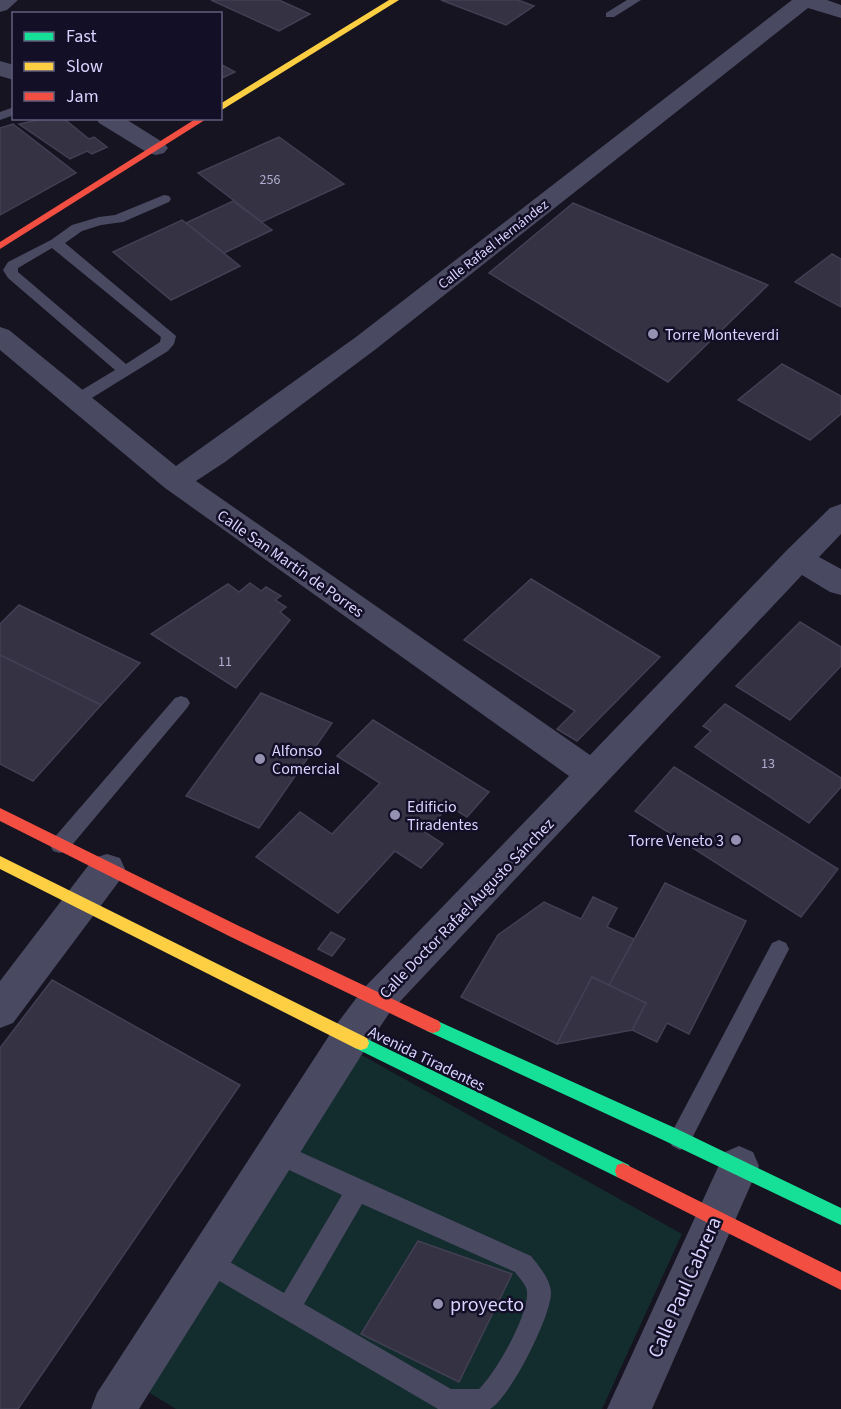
<svg xmlns="http://www.w3.org/2000/svg" width="841" height="1409" font-family="'Source Sans 3',sans-serif">
<style>
.green{fill:#132c2d}
.building{fill:#343243;stroke:#433f54;stroke-width:1.5}
.lines{fill:none;stroke-linecap:round;stroke-linejoin:round}
.lane{fill:#4a4962;fill-rule:evenodd}
.street{fill:#4a4962;fill-rule:evenodd}
.fast{fill:#16e098;fill-rule:evenodd}
.slow{fill:#ffcf43;fill-rule:evenodd}
.jam{fill:#f24e42;fill-rule:evenodd}
.poi-dot{fill:#9591b1;stroke:#130f26;stroke-width:2}
.labels{text-anchor:middle;stroke-width:5;stroke-linejoin:round;paint-order:stroke}
.number-label{font-size:14px;fill:#b0acd0}
.far-street-label{font-size:14px;fill:#d9d4ff;stroke:#130f26}
.poi-label{font-size:16px;fill:#d9d4ff;stroke:#130f26;text-anchor:start}
.street-label{font-size:16px;fill:#d9d4ff;stroke:#130f26}
.near-street-label{font-size:20px;fill:#d9d4ff;stroke:#130f26}
.near-poi-label{font-size:20px;fill:#d9d4ff;stroke:#130f26;text-anchor:start}
</style>
<rect width="100%" height="100%" fill="#161421"/>
<path class="green" d="M 358,1053 L 682,1234 L 602,1409 L 176,1409 L 148,1392 Z"/>
<g class="building">
<path d="M 211,0 L 279,0 L 310,14 L 279,31 Z"/>
<path d="M 441,0 L 518,0 L 534,6 L 506,25 Z"/>
<path d="M 220,64 L 235,72 L 220,79 Z"/>
<path d="M 47,118 L 63,118 L 89,139 L 94,137 L 107,147 L 92,154 L 87,151 L 70,159 L 19,124 Z"/>
<path d="M 13,124 L 76,173 L 0,215 L 0,128 Z"/>
<path d="M 279,137 L 344,184 L 262,222 L 198,173 Z"/>
<path d="M 233,201 L 272,230 L 224,253 L 186,223 Z"/>
<path d="M 573,203 L 768,285 L 668,382 L 489,273 Z"/>
<path d="M 182,220 L 240,266 L 171,300 L 113,252 Z"/>
<path d="M 832,254 L 841,259 L 841,307 L 795,282 Z"/>
<path d="M 782,364 L 841,396 L 841,414 L 810,440 L 738,400 Z"/>
<path d="M 531,579 L 660,657 L 577,741 L 557,729 L 575,711 L 464,640 Z"/>
<path d="M 250,583 L 261,591 L 266,587 L 281,596 L 275,600 L 286,607 L 280,612 L 290,620 L 236,688 L 151,634 L 228,584 L 239,592 Z"/>
<path d="M 19,605 L 140,663 L 101,705 L 0,655 L 0,624 Z"/>
<path d="M 800,622 L 841,647 L 841,666 L 790,720 L 736,686 Z"/>
<path d="M 0,655 L 101,705 L 33,781 L 0,764 Z"/>
<path d="M 261,693 L 332,723 L 259,828 L 186,796 Z"/>
<path d="M 725,704 L 841,778 L 841,787 L 809,823 L 695,747 L 711,731 L 703,726 Z"/>
<path d="M 373,720 L 489,792 L 467,817 L 449,806 L 425,832 L 443,844 L 421,868 L 395,851 L 338,913 L 256,857 L 300,812 L 332,834 L 380,783 L 337,756 Z"/>
<path d="M 674,767 L 838,869 L 801,917 L 635,811 Z"/>
<path d="M 665,883 L 746,921 L 689,1034 L 667,1023 L 657,1042 L 632,1030 L 646,1003 L 609,985 Z"/>
<path d="M 593,897 L 617,908 L 607,927 L 634,939 L 609,985 L 592,977 L 557,1044 L 461,997 L 498,935 L 544,902 L 581,919 Z"/>
<path d="M 331,932 L 345,939 L 332,956 L 318,949 Z"/>
<path d="M 592,977 L 646,1003 L 632,1030 L 557,1044 Z"/>
<path d="M 52,980 L 240,1085 L 18,1409 L 0,1409 L 0,1048 Z"/>
<path d="M 418,1241 L 512,1274 L 459,1382 L 361,1334 Z"/>
</g>
<g class="lines">
<g class="lane">
<path d="M 627,0 L 641,0 L 614,17 L 606,17 L 606,13 Z"/>
<path d="M 14,107 L 14,115 L 0,120 L 0,112 Z"/>
<path d="M 164,195 L 169,196 L 171,199 L 169,202 L 123,222 L 101,225 L 82,231 L 65,243 L 176,336 L 174,344 L 168,351 L 82,404 L 72,404 L 69,400 L 72,396 L 115,370 L 8,278 L 3,270 L 8,262 L 51,240 L 72,225 L 99,217 L 115,215 ZM 52,248 L 161,337 L 160,342 L 126,364 L 18,272 L 18,268 Z"/>
<path d="M 181,696 L 187,698 L 190,703 L 187,708 L 67,851 L 60,853 L 53,851 L 50,845 L 53,839 L 175,698 Z"/>
<path d="M 779,940 L 786,943 L 789,949 L 688,1146 L 680,1150 L 672,1146 L 669,1139 L 672,1132 L 772,943 Z"/>
<path d="M 276,1141 L 531,1256 C 539,1266 550,1279 551,1292 C 552,1315 510,1398 490,1409 L 438,1409 L 199,1269 L 195,1261 L 199,1253 L 207,1249 L 284,1293 L 342,1195 L 268,1160 L 265,1152 L 268,1144 ZM 362,1204 L 515,1272 C 519,1278 527,1285 527,1292 C 529,1315 495,1374 479,1389 L 451,1389 L 304,1304 Z"/>
</g>
<g class="street">
<path d="M 0,0 L 18,0 L 7,10 L 0,12 Z"/>
<path d="M 792,0 L 827,0 L 841,5 L 841,18 L 808,8 L 376,349 L 225,462 L 196,481 L 590,755 L 787,550 L 830,508 L 841,504 L 841,534 L 819,557 L 841,569 L 841,595 L 830,592 L 802,575 L 390,1012 L 364,1051 L 139,1409 L 91,1409 L 97,1393 L 336,1025 L 364,988 L 569,776 L 165,488 L 0,350 L 0,327 L 9,330 L 176,466 L 356,337 Z"/>
<path d="M 0,61 L 14,65 L 14,80 L 0,76 Z"/>
<path d="M 96,118 L 124,118 L 164,143 L 168,148 L 164,153 L 156,155 L 148,153 L 99,123 Z"/>
<path d="M 107,854 L 120,858 L 125,869 L 120,880 L 13,1023 L 0,1028 L 0,981 L 94,858 Z"/>
<path d="M 739,1146 L 753,1152 L 759,1166 L 652,1409 L 607,1409 L 725,1152 Z"/>
</g>
<g class="fast">
<path d="M 433,1019 L 675,1128 L 841,1208 L 841,1225 L 663,1140 L 427,1031 L 425,1026 L 427,1021 Z"/>
<path d="M 361,1036 L 629,1165 L 631,1171 L 629,1177 L 623,1179 L 617,1177 L 355,1048 L 353,1043 L 355,1038 Z"/>
</g>
<g class="slow">
<path d="M 389,0 L 399,0 L 220,111 L 220,104 Z"/>
<path d="M 0,856 L 367,1038 L 369,1043 L 367,1048 L 361,1050 L 355,1048 L 0,869 Z"/>
</g>
<g class="jam">
<path d="M 197,118 L 208,118 L 0,249 L 0,242 Z"/>
<path d="M 0,808 L 241,927 L 439,1021 L 441,1026 L 439,1031 L 433,1033 L 427,1031 L 231,937 L 0,821 Z"/>
<path d="M 623,1163 L 841,1272 L 841,1290 L 617,1177 L 615,1171 L 617,1165 Z"/>
</g>
</g>
<g class="poi-dot">
<circle cx="653" cy="334" r="6"/>
<circle cx="260" cy="759" r="6"/>
<circle cx="395" cy="815" r="6"/>
<circle cx="736" cy="840" r="6"/>
<circle cx="438" cy="1304" r="6"/>
</g>
<g class="labels">
<g class="number-label">
<text x="270" y="184">256</text>
<text x="225" y="666">11</text>
<text x="768" y="768">13</text>
</g>
<g class="far-street-label">
<text transform="translate(493 244) rotate(-38)" y="5">Calle Rafael Hernández</text>
</g>
<g class="poi-label">
<text x="665" y="340">Torre Monteverdi</text>
<text x="272" y="756">Alfonso<tspan x="272" dy="18">Comercial</tspan></text>
<text x="407" y="812">Edificio<tspan x="407" dy="18">Tiradentes</tspan></text>
<text x="724" y="846" text-anchor="end">Torre Veneto 3</text>
</g>
<g class="street-label">
<text transform="translate(291 563) rotate(35)" y="6">Calle San Martín de Porres</text>
<text transform="translate(466 908) rotate(-46)" y="6">Calle Doctor Rafael Augusto Sánchez</text>
<text transform="translate(427 1058) rotate(26)" y="6">Avenida Tiradentes</text>
</g>
<g class="near-street-label">
<text transform="translate(684 1287) rotate(-66)" y="7">Calle Paul Cabrera</text>
</g>
<g class="near-poi-label">
<text x="450" y="1311">proyecto</text>
</g>
</g>
<rect x="12" y="12" width="210" height="108" fill="#130f26" stroke="#625e7d" stroke-width="1.5"/>
<rect x="24" y="32" width="30" height="9" fill="#16e098" stroke="#625e7d" stroke-width="1.5"/>
<text x="66" y="42" font-size="18" fill="#d9d4ff">Fast</text>
<rect x="24" y="62" width="30" height="9" fill="#ffcf43" stroke="#625e7d" stroke-width="1.5"/>
<text x="66" y="72" font-size="18" fill="#d9d4ff">Slow</text>
<rect x="24" y="92" width="30" height="9" fill="#f24e42" stroke="#625e7d" stroke-width="1.5"/>
<text x="66" y="102" font-size="18" fill="#d9d4ff">Jam</text>
</svg>
